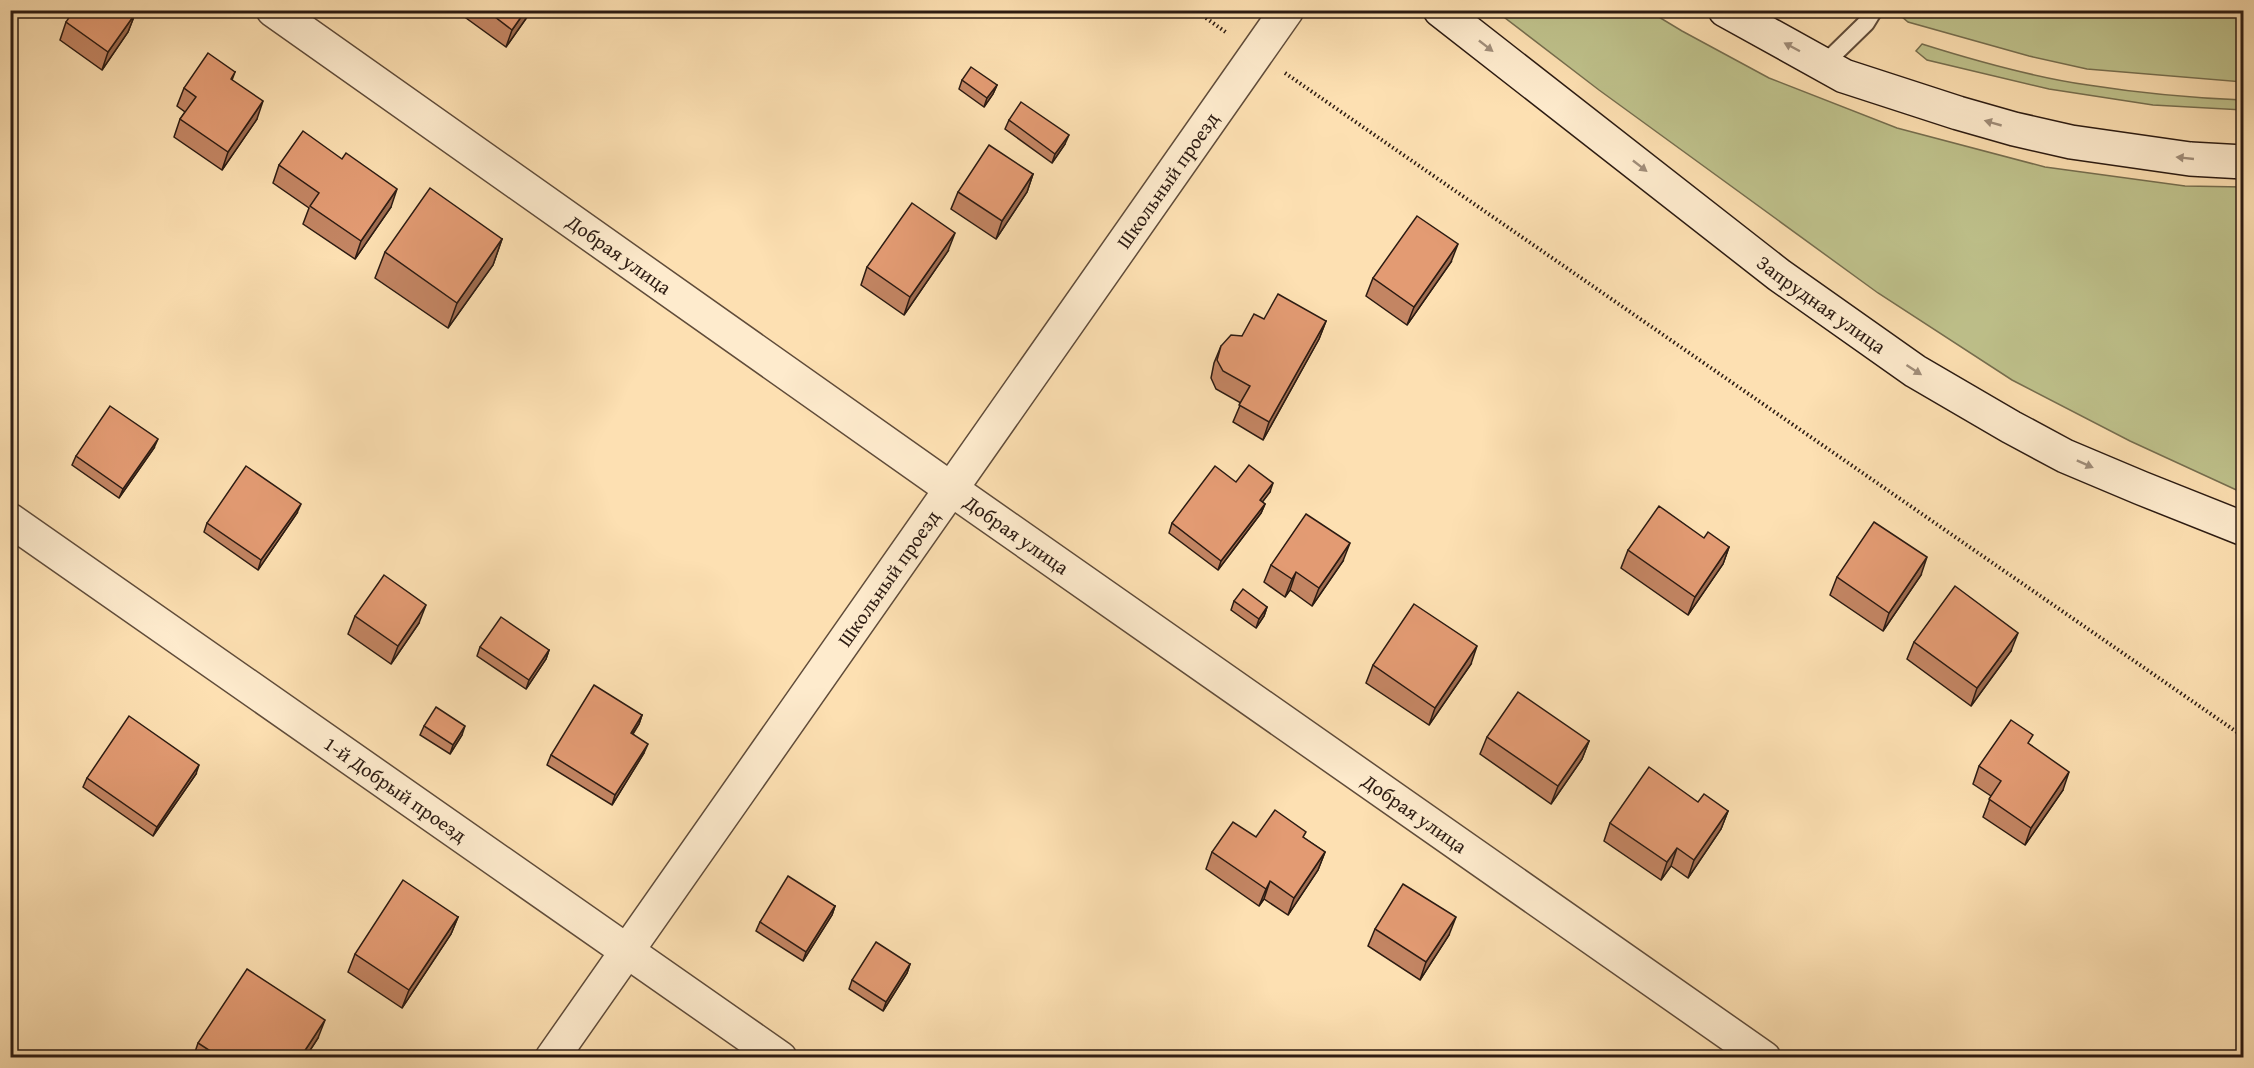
<svg xmlns="http://www.w3.org/2000/svg" width="2254" height="1068" font-family="'Gentium Book Plus',serif">
<style>
.green{fill:#bfc28c;stroke:#766e4f;stroke-width:1.5}
.lines{fill:none;stroke-linecap:round;stroke-linejoin:round}
.service-casing{stroke:#604c3a;stroke-width:20}
.minor-casing{stroke:#604c3a;stroke-width:36}
.secondary-casing{stroke:#2c1b12;stroke-width:36}
.path{stroke:#2c1b12;stroke-width:4;stroke-dasharray:1.5 3;stroke-linecap:butt}
.service{stroke:#feebcd;stroke-width:16}
.minor{stroke:#feebcd;stroke-width:33}
.secondary{stroke:#feebcd;stroke-width:33}
.wall{fill:#c38563;stroke:#2c1b12;stroke-width:1.5}
.shaded-wall{fill:#9f6c50;stroke:#2c1b12;stroke-width:1.5}
.building{fill:#e39b73;stroke:#2c1b12;stroke-width:1.5}
.oneway{fill:#a08d79}
.labels{text-anchor:middle;stroke-width:6;stroke-linejoin:round;paint-order:stroke}
.street-label{font-size:20px;fill:#2c1b12;stroke:#feebcd}
</style>
<rect width="100%" height="100%" fill="#fde0b2"/>
<filter id="stains"><feTurbulence type="fractalNoise" baseFrequency=".00333" numOctaves="4"/><feColorMatrix values="0 0 0 0 .2 0 0 0 0 .09 0 0 0 0 .02 0 0 0 .5 -.17"/></filter>
<radialGradient id="worn" r=".72"><stop offset=".6" stop-color="#630" stop-opacity="0"/><stop offset="1" stop-color="#630" stop-opacity=".3"/></radialGradient>
<g class="green">
<path d="M 1496,11 L 1649,11 L 1682,31 L 1769,78 L 1897,128 L 2045,167 L 2185,186 L 2243,187 L 2243,493 L 2130,441 L 2012,380 L 1878,293 L 1599,90 Z"/>
<path d="M 1899,11 L 2243,11 L 2243,82 L 2087,69 L 2029,56 L 1908,22 L 1901,16 Z"/>
<path d="M 1922,44 C 1976,61 2032,77 2088,85 C 2139,93 2192,98 2243,100 L 2243,110 L 2153,105 L 2049,89 L 1927,60 L 1916,51 Z"/>
</g>
<g class="lines">
<g class="service-casing">
<path id="service" d="M 1824,64 L 1866,23 L 1874,10"/>
</g>
<g class="minor-casing">
<g id="minor">
<path id="s1" d="M 273,10 L 951,489 L 1764,1058"/>
<path id="s2" d="M 10,520 L 780,1058"/>
<path id="s3" d="M 552,1058 L 1287,10"/>
</g>
</g>
<g class="secondary-casing">
<g id="secondary">
<path id="s4" d="M 1440,10 L 1779,275 L 1915,371 L 2011,427 L 2065,456 L 2141,488 L 2244,529"/>
<path d="M 1725,10 L 1844,76 L 1958,113 L 2014,129 L 2071,142 L 2190,159 L 2244,162"/>
</g>
</g>
<g class="path">
<path d="M 1195,10 L 1227,33"/>
<path d="M 1285,73 L 2244,737"/>
</g>
<use href="#service" class="service"/>
<use href="#minor" class="minor"/>
<use href="#secondary" class="secondary"/>
</g>
<g class="wall">
<path d="M 455,10 L 532,10 L 506,47 Z"/>
<path d="M 135,14 L 128,32 L 102,70 L 60,40 L 66,22 Z"/>
<path d="M 235,72 L 232,80 L 257,119 L 222,170 L 174,137 L 180,119 L 185,112 L 177,106 L 184,88 Z"/>
<path d="M 962,80 L 997,85 L 993,94 L 984,107 L 959,89 Z"/>
<path d="M 1009,120 L 1065,144 L 1052,163 L 1005,129 Z"/>
<path d="M 279,165 L 391,207 L 355,259 L 303,224 L 309,208 L 273,183 Z"/>
<path d="M 1033,174 L 1027,192 L 996,239 L 951,209 L 958,192 Z"/>
<path d="M 502,239 L 493,265 L 448,328 L 375,278 L 385,252 Z"/>
<path d="M 948,251 L 904,315 L 861,285 L 867,267 Z"/>
<path d="M 1451,262 L 1407,325 L 1366,296 L 1373,278 Z"/>
<path d="M 1264,319 L 1326,321 L 1319,339 L 1263,440 L 1233,422 L 1241,403 L 1216,389 L 1211,378 L 1214,363 L 1221,346 L 1242,336 Z"/>
<path d="M 154,448 L 119,498 L 72,465 L 76,456 Z"/>
<path d="M 1236,482 L 1270,492 L 1262,502 L 1265,504 L 1261,513 L 1218,570 L 1169,533 L 1172,523 Z"/>
<path d="M 297,513 L 258,570 L 204,532 L 207,523 Z"/>
<path d="M 1704,538 L 1729,547 L 1723,564 L 1688,615 L 1621,568 L 1628,550 Z"/>
<path d="M 1343,561 L 1312,606 L 1290,590 L 1285,597 L 1264,582 L 1271,565 Z"/>
<path d="M 1921,575 L 1883,631 L 1830,595 L 1837,577 Z"/>
<path d="M 1234,601 L 1267,607 L 1264,616 L 1256,628 L 1231,610 Z"/>
<path d="M 355,616 L 419,623 L 391,664 L 348,634 Z"/>
<path d="M 1914,642 L 2011,651 L 1971,706 L 1907,659 Z"/>
<path d="M 480,647 L 549,650 L 546,659 L 526,689 L 477,656 Z"/>
<path d="M 1471,664 L 1429,725 L 1366,683 L 1373,665 Z"/>
<path d="M 642,715 L 639,724 L 633,734 L 644,753 L 612,805 L 547,765 L 551,755 Z"/>
<path d="M 424,726 L 462,735 L 450,754 L 420,735 Z"/>
<path d="M 1487,737 L 1589,741 L 1582,759 L 1551,804 L 1480,754 Z"/>
<path d="M 2030,745 L 2063,790 L 2025,845 L 1983,817 L 1991,796 L 1973,784 L 1979,766 Z"/>
<path d="M 196,774 L 153,836 L 83,787 L 87,778 Z"/>
<path d="M 1698,802 L 1728,811 L 1721,829 L 1688,878 L 1671,866 L 1661,880 L 1604,841 L 1610,823 Z"/>
<path d="M 1256,837 L 1304,838 L 1325,852 L 1318,870 L 1288,915 L 1264,899 L 1259,906 L 1206,869 L 1212,852 Z"/>
<path d="M 835,906 L 832,915 L 803,961 L 756,931 L 760,922 Z"/>
<path d="M 458,917 L 451,934 L 402,1008 L 348,972 L 355,954 Z"/>
<path d="M 1375,929 L 1449,935 L 1420,980 L 1368,946 Z"/>
<path d="M 910,964 L 907,973 L 883,1011 L 849,989 L 852,980 Z"/>
<path d="M 318,1038 L 305,1058 L 193,1058 L 198,1043 Z"/>
</g>
<g class="shaded-wall">
<path d="M 526,10 L 532,10 L 506,47 L 512,30 Z"/>
<path d="M 135,14 L 128,32 L 102,70 L 108,52 Z"/>
<path d="M 997,85 L 993,94 L 984,107 L 987,98 Z"/>
<path d="M 263,101 L 257,119 L 222,170 L 228,152 Z"/>
<path d="M 1069,135 L 1065,144 L 1052,163 L 1055,154 Z"/>
<path d="M 1033,174 L 1027,192 L 996,239 L 1002,221 Z"/>
<path d="M 397,189 L 391,207 L 355,259 L 361,241 Z"/>
<path d="M 955,233 L 948,251 L 904,315 L 910,297 Z"/>
<path d="M 502,239 L 493,265 L 448,328 L 457,303 Z"/>
<path d="M 1458,244 L 1451,262 L 1407,325 L 1414,307 Z"/>
<path d="M 1326,321 L 1319,339 L 1263,440 L 1269,422 Z"/>
<path d="M 158,439 L 154,448 L 119,498 L 123,489 Z"/>
<path d="M 1273,483 L 1270,492 L 1257,509 L 1260,500 Z"/>
<path d="M 301,504 L 297,513 L 258,570 L 261,560 Z"/>
<path d="M 1265,504 L 1261,513 L 1218,570 L 1221,561 Z"/>
<path d="M 1350,543 L 1343,561 L 1312,606 L 1319,588 Z"/>
<path d="M 1729,547 L 1723,564 L 1688,615 L 1695,597 Z"/>
<path d="M 1927,557 L 1921,575 L 1883,631 L 1889,613 Z"/>
<path d="M 1296,572 L 1290,590 L 1285,597 L 1292,579 Z"/>
<path d="M 426,605 L 419,623 L 391,664 L 398,646 Z"/>
<path d="M 1267,607 L 1264,616 L 1256,628 L 1259,619 Z"/>
<path d="M 2018,633 L 2011,651 L 1971,706 L 1977,688 Z"/>
<path d="M 1477,646 L 1471,664 L 1429,725 L 1435,708 Z"/>
<path d="M 549,650 L 546,659 L 526,689 L 529,680 Z"/>
<path d="M 642,715 L 639,724 L 627,742 L 631,733 Z"/>
<path d="M 465,726 L 462,735 L 450,754 L 453,745 Z"/>
<path d="M 1589,741 L 1582,759 L 1551,804 L 1558,786 Z"/>
<path d="M 648,744 L 644,753 L 612,805 L 615,795 Z"/>
<path d="M 199,765 L 196,774 L 153,836 L 157,827 Z"/>
<path d="M 2069,772 L 2063,790 L 2025,845 L 2031,828 Z"/>
<path d="M 1728,811 L 1721,829 L 1688,878 L 1694,860 Z"/>
<path d="M 1677,848 L 1671,866 L 1661,880 L 1667,862 Z"/>
<path d="M 1325,852 L 1318,870 L 1288,915 L 1294,898 Z"/>
<path d="M 1270,881 L 1264,899 L 1259,906 L 1266,889 Z"/>
<path d="M 835,906 L 832,915 L 803,961 L 806,952 Z"/>
<path d="M 458,917 L 451,934 L 402,1008 L 409,990 Z"/>
<path d="M 1456,917 L 1449,935 L 1420,980 L 1426,962 Z"/>
<path d="M 910,964 L 907,973 L 883,1011 L 886,1002 Z"/>
<path d="M 325,1020 L 318,1038 L 305,1058 L 300,1058 Z"/>
</g>
<g class="building">
<path d="M 74,10 L 130,10 L 135,14 L 108,52 L 66,22 Z"/>
<path d="M 486,10 L 526,10 L 512,30 Z"/>
<path d="M 208,53 L 235,72 L 231,79 L 263,101 L 228,152 L 180,119 L 196,97 L 184,88 Z"/>
<path d="M 971,67 L 997,85 L 987,98 L 962,80 Z"/>
<path d="M 1021,102 L 1069,135 L 1055,154 L 1009,120 Z"/>
<path d="M 303,131 L 342,159 L 346,153 L 397,189 L 361,241 L 310,206 L 319,193 L 279,165 Z"/>
<path d="M 989,145 L 1033,174 L 1002,221 L 958,192 Z"/>
<path d="M 430,188 L 502,239 L 457,303 L 385,252 Z"/>
<path d="M 912,203 L 955,233 L 910,297 L 867,267 Z"/>
<path d="M 1417,216 L 1458,244 L 1414,307 L 1373,278 Z"/>
<path d="M 1278,294 L 1326,321 L 1269,422 L 1239,405 L 1250,386 L 1223,371 L 1217,360 L 1221,346 L 1231,335 L 1242,336 L 1254,314 L 1264,319 Z"/>
<path d="M 110,406 L 158,439 L 123,489 L 76,456 Z"/>
<path d="M 1249,465 L 1273,483 L 1260,500 L 1265,504 L 1221,561 L 1172,523 L 1215,466 L 1236,482 Z"/>
<path d="M 246,466 L 301,504 L 261,560 L 207,523 Z"/>
<path d="M 1659,506 L 1704,538 L 1708,532 L 1729,547 L 1695,597 L 1628,550 Z"/>
<path d="M 1306,514 L 1350,543 L 1319,588 L 1296,572 L 1292,579 L 1271,565 Z"/>
<path d="M 1874,522 L 1927,557 L 1889,613 L 1837,577 Z"/>
<path d="M 384,575 L 426,605 L 398,646 L 355,616 Z"/>
<path d="M 1955,586 L 2018,633 L 1977,688 L 1914,642 Z"/>
<path d="M 1243,589 L 1267,607 L 1259,619 L 1234,601 Z"/>
<path d="M 1414,604 L 1477,646 L 1435,708 L 1373,665 Z"/>
<path d="M 501,617 L 549,650 L 529,680 L 480,647 Z"/>
<path d="M 594,685 L 642,715 L 631,733 L 648,744 L 615,795 L 551,755 Z"/>
<path d="M 1518,692 L 1589,741 L 1558,786 L 1487,737 Z"/>
<path d="M 436,707 L 465,726 L 453,745 L 424,726 Z"/>
<path d="M 129,716 L 199,765 L 157,827 L 87,778 Z"/>
<path d="M 2011,720 L 2033,735 L 2028,743 L 2069,772 L 2031,828 L 1989,799 L 2001,781 L 1979,766 Z"/>
<path d="M 1649,767 L 1698,802 L 1704,794 L 1728,811 L 1694,860 L 1677,848 L 1667,862 L 1610,823 Z"/>
<path d="M 1275,810 L 1306,832 L 1303,837 L 1325,852 L 1294,898 L 1270,881 L 1266,889 L 1212,852 L 1233,822 L 1256,837 Z"/>
<path d="M 788,876 L 835,906 L 806,952 L 760,922 Z"/>
<path d="M 403,880 L 458,917 L 409,990 L 355,954 Z"/>
<path d="M 1403,884 L 1456,917 L 1426,962 L 1375,929 Z"/>
<path d="M 876,942 L 910,964 L 886,1002 L 852,980 Z"/>
<path d="M 247,969 L 325,1020 L 300,1058 L 221,1058 L 198,1043 Z"/>
</g>
<defs><path id="oneway-solid" d="M-6-.8H1V-3.2L6.5 0L1 3.2V.8H-6Z" transform="scale(1.5)"/></defs>
<g class="oneway">
<use href="#oneway-solid" transform="translate(1486 46) rotate(38)"/>
<use href="#oneway-solid" transform="translate(1792 47) rotate(-152)"/>
<use href="#oneway-solid" transform="translate(1993 123) rotate(-164)"/>
<use href="#oneway-solid" transform="translate(2185 158) rotate(-174)"/>
<use href="#oneway-solid" transform="translate(1640 166) rotate(38)"/>
<use href="#oneway-solid" transform="translate(1914 370) rotate(33)"/>
<use href="#oneway-solid" transform="translate(2085 464) rotate(24)"/>
</g>
<g class="labels">
<g class="street-label">
<text dy="7" stroke="none"><textPath href="#s3" startOffset="1072">Школьный проезд</textPath></text>
<text dy="7" stroke="none"><textPath href="#s1" startOffset="424">Добрая улица</textPath></text>
<text dy="7" stroke="none"><textPath href="#s4" startOffset="482">Запрудная улица</textPath></text>
<text dy="7" stroke="none"><textPath href="#s1" startOffset="910">Добрая улица</textPath></text>
<text dy="7" stroke="none"><textPath href="#s3" startOffset="586">Школьный проезд</textPath></text>
<text dy="7" stroke="none"><textPath href="#s2" startOffset="470">1-й Добрый проезд</textPath></text>
<text dy="7" stroke="none"><textPath href="#s1" startOffset="1396">Добрая улица</textPath></text>
</g>
</g>
<rect width="2254" height="1068" fill="none" stroke="#fde0b2" stroke-width="36"/>
<rect x="12" y="12" width="2230" height="1044" fill="none" stroke="#2c1b12" stroke-width="3"/>
<rect x="18" y="18" width="2218" height="1032" fill="none" stroke="#2c1b12" stroke-width="1.5"/>
<rect width="100%" height="100%" filter="url(#stains)"/>
<rect width="100%" height="100%" fill="url(#worn)"/>
</svg>
